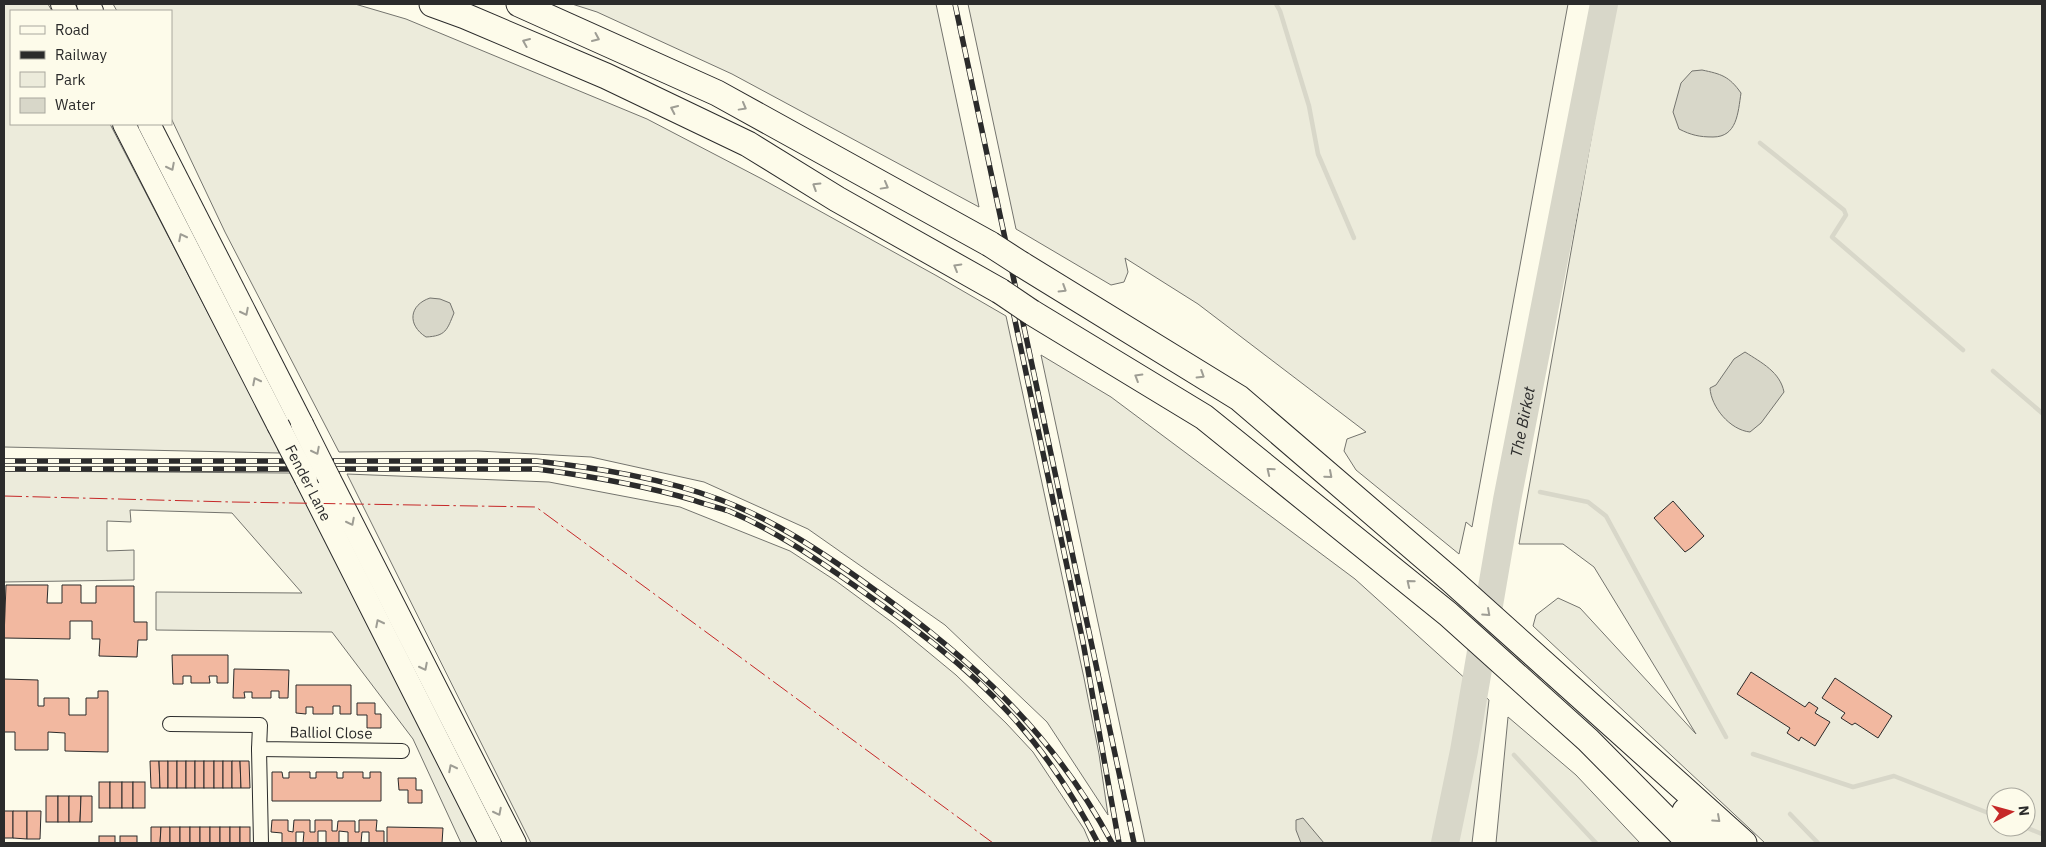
<svg xmlns="http://www.w3.org/2000/svg" width="2046" height="847" font-family="'IBM Plex Sans',sans-serif">
<style>
.green{fill:#ecebdb;stroke:#74746e;fill-rule:evenodd}
.water{fill:#d8d7c9;stroke:#74746e}
.lines{fill:none;stroke-linecap:round;stroke-linejoin:round}
.stream{stroke:#d8d7c9;stroke-width:4.5}
.river{stroke:#d8d7c9;stroke-width:28}
.building{fill:#f2b8a0;stroke:#2b2b2b}
.minor-casing{stroke:#2b2b2b;stroke-width:16}
.primary-casing{stroke:#2b2b2b;stroke-width:24}
.motorway-casing{stroke:#2b2b2b;stroke-width:27}
.minor{stroke:#fdfbea;stroke-width:14}
.primary{stroke:#fdfbea;stroke-width:22}
.motorway{stroke:#fdfbea;stroke-width:25}
.rail-casing{stroke:#2b2b2b;stroke-width:5.5}
.rail{stroke:#fdfbea;stroke-width:4;stroke-dasharray:11;stroke-linecap:butt}
.primary-bridge-casing{stroke:#2b2b2b;stroke-width:24;stroke-linecap:butt}
.motorway-bridge-casing{stroke:#2b2b2b;stroke-width:27;stroke-linecap:butt}
.primary-bridge{stroke:#fdfbea;stroke-width:22}
.motorway-bridge{stroke:#fdfbea;stroke-width:25}
.power{stroke:#c62828;stroke-width:1;stroke-dasharray:18 4 2.5 4;stroke-linecap:butt}
.oneway{stroke:#9e9d94}
.labels{text-anchor:middle;stroke-width:4;stroke-linejoin:round;paint-order:stroke}
.street-label{font-size:15px;fill:#2b2b2b;stroke:#fdfbea}
.water-label{font-size:16px;font-style:italic;fill:#2b2b2b;stroke:#fdfbea}
</style>
<rect width="100%" height="100%" fill="#fdfbea"/>
<g class="green">
<path d="M 4,4 L 48,4 L 52,11 L 11,11 L 11,124 L 110,124 L 276,444 L 279,453 L 4,447 Z"/>
<path d="M 113,4 L 355,4 L 406,19 L 647,119 L 762,179 L 937,276 L 1006,316 L 1084,678 L 1099,754 L 1108,815 L 1047,722 L 945,625 L 808,529 L 704,482 L 591,457 L 478,451 L 339,452 L 225,232 L 171,118 L 171,11 L 117,11 Z"/>
<path d="M 572,4 L 936,4 L 979,207 L 732,74 L 597,12 Z"/>
<path d="M 968,4 L 1568,4 L 1472,527 L 1466,522 L 1459,554 L 1356,470 L 1344,451 L 1347,439 L 1366,432 L 1198,304 L 1125,258 L 1128,272 L 1124,282 L 1111,285 L 1016,229 Z"/>
<path d="M 1615,4 L 2042,4 L 2042,843 L 1765,843 L 1533,626 L 1536,615 L 1558,598 L 1580,608 L 1696,734 L 1594,567 L 1563,544 L 1519,544 ZM 1996,797 L 2026,797 L 2026,827 L 1996,827 Z"/>
<path d="M 1041,355 L 1111,397 L 1355,579 L 1489,700 L 1472,843 L 1145,843 Z"/>
<path d="M 4,471 L 290,473 L 370,623 L 479,843 L 461,843 L 413,739 L 332,632 L 156,630 L 156,592 L 302,593 L 232,513 L 130,510 L 131,522 L 107,521 L 107,551 L 134,550 L 134,580 L 4,582 Z"/>
<path d="M 347,474 L 549,482 L 680,507 L 790,551 L 836,581 L 893,623 L 956,675 L 1006,723 L 1033,752 L 1084,829 L 1090,843 L 531,843 Z"/>
<path d="M 1508,717 L 1576,775 L 1640,843 L 1496,843 Z"/>
</g>
<g class="water">
<path d="M 1702,70 C 1721,74 1729,76 1741,93 C 1738,113 1737,137 1713,137 C 1699,137 1691,135 1679,129 L 1673,112 L 1681,83 L 1692,71 Z"/>
<path d="M 430,298 L 440,299 L 450,303 L 454,313 C 447,330 446,336 426,337 C 407,325 409,305 430,298 Z"/>
<path d="M 1745,352 C 1762,363 1780,372 1784,392 L 1761,423 L 1750,432 C 1730,430 1711,407 1710,388 L 1716,385 L 1734,359 Z"/>
<path d="M 1303,818 L 1324,843 L 1301,843 L 1296,830 L 1296,820 Z"/>
</g>
<g class="lines">
<g class="stream">
<path d="M 1276,4 L 1280,11 L 1309,106 L 1318,154 L 1354,238"/>
<path d="M 1760,143 L 1844,210 L 1846,215 L 1832,237 L 1963,350"/>
<path d="M 1993,371 L 2042,413"/>
<path d="M 1540,492 L 1588,502 L 1606,516 L 1726,737"/>
<path d="M 1507,500 L 1517,498"/>
<path d="M 1464,751 L 1475,752"/>
<path d="M 1753,754 L 1853,787 L 1894,776 L 1996,816"/>
<path d="M 1514,755 L 1596,843"/>
<path d="M 1790,814 L 1818,843"/>
<path d="M 2025,827 L 2042,834"/>
</g>
<path class="river" id="s1" d="M 1445,843 L 1464,751 L 1507,500 L 1604,4"/>
</g>
<g class="building">
<path d="M 1673,501 L 1704,536 L 1691,548 L 1685,552 L 1654,518 Z"/>
<path d="M 6,585 L 48,585 L 47,603 L 62,603 L 62,585 L 81,585 L 81,603 L 96,603 L 96,586 L 134,586 L 134,622 L 147,622 L 147,640 L 138,640 L 137,657 L 99,656 L 100,639 L 92,639 L 92,621 L 70,621 L 70,639 L 4,638 Z"/>
<path d="M 172,655 L 228,655 L 228,683 L 217,683 L 217,676 L 209,676 L 210,683 L 191,683 L 191,676 L 183,676 L 183,684 L 173,684 Z"/>
<path d="M 234,669 L 289,670 L 288,698 L 279,698 L 279,691 L 271,691 L 271,698 L 252,698 L 252,692 L 244,692 L 245,698 L 233,698 Z"/>
<path d="M 1751,672 L 1805,707 L 1809,702 L 1818,708 L 1815,713 L 1830,722 L 1815,746 L 1801,737 L 1799,741 L 1787,733 L 1790,728 L 1737,694 Z"/>
<path d="M 1835,678 L 1892,716 L 1878,738 L 1855,723 L 1852,725 L 1841,718 L 1845,713 L 1822,698 Z"/>
<path d="M 4,679 L 38,680 L 38,706 L 44,706 L 44,698 L 69,698 L 69,715 L 86,715 L 86,698 L 98,698 L 98,691 L 108,691 L 108,752 L 65,751 L 65,733 L 48,732 L 48,750 L 15,750 L 15,732 L 4,732 Z"/>
<path d="M 296,685 L 351,685 L 351,714 L 340,714 L 340,706 L 333,706 L 333,714 L 313,714 L 313,707 L 306,707 L 306,714 L 296,713 Z"/>
<path d="M 357,703 L 375,703 L 375,714 L 381,714 L 381,728 L 367,728 L 367,715 L 357,715 Z"/>
<path d="M 150,761 L 159,761 L 160,788 L 151,788 Z"/>
<path d="M 159,761 L 168,761 L 168,788 L 160,788 Z"/>
<rect x="168" y="761" width="9" height="27"/>
<rect x="177" y="761" width="9" height="27"/>
<rect x="186" y="761" width="9" height="27"/>
<rect x="195" y="761" width="9" height="27"/>
<rect x="204" y="761" width="10" height="27"/>
<rect x="214" y="761" width="9" height="27"/>
<rect x="223" y="761" width="9" height="27"/>
<path d="M 232,761 L 240,761 L 241,788 L 232,788 Z"/>
<path d="M 240,761 L 249,761 L 250,788 L 241,788 Z"/>
<path d="M 272,772 L 282,772 L 283,778 L 289,778 L 289,772 L 310,772 L 310,778 L 316,778 L 316,772 L 337,772 L 337,778 L 343,778 L 343,772 L 363,772 L 363,778 L 370,778 L 370,772 L 381,772 L 381,801 L 272,801 Z"/>
<path d="M 398,778 L 416,778 L 416,790 L 422,790 L 422,803 L 408,803 L 408,790 L 399,790 Z"/>
<rect x="99" y="782" width="11" height="26"/>
<rect x="110" y="782" width="12" height="26"/>
<rect x="122" y="782" width="11" height="26"/>
<rect x="133" y="782" width="12" height="26"/>
<rect x="46" y="796" width="12" height="26"/>
<rect x="58" y="796" width="11" height="26"/>
<path d="M 69,796 L 81,796 L 80,822 L 69,822 Z"/>
<path d="M 81,796 L 92,796 L 92,822 L 80,822 Z"/>
<rect x="4" y="811" width="9" height="27"/>
<path d="M 13,811 L 27,811 L 27,839 L 13,838 Z"/>
<path d="M 27,811 L 41,811 L 40,839 L 27,839 Z"/>
<path d="M 272,820 L 288,820 L 288,831 L 293,832 L 294,820 L 310,820 L 310,832 L 315,832 L 315,820 L 332,820 L 332,831 L 337,831 L 338,821 L 355,821 L 355,832 L 359,832 L 359,820 L 377,820 L 376,831 L 384,831 L 384,843 L 369,843 L 369,832 L 362,832 L 361,843 L 348,843 L 348,832 L 339,831 L 339,843 L 326,843 L 326,831 L 318,831 L 318,843 L 303,843 L 304,832 L 296,832 L 296,843 L 282,843 L 282,833 L 271,832 Z"/>
<path d="M 151,827 L 161,827 L 160,843 L 151,843 Z"/>
<path d="M 161,827 L 170,827 L 170,843 L 160,843 Z"/>
<rect x="170" y="827" width="10" height="16"/>
<rect x="180" y="827" width="10" height="16"/>
<rect x="190" y="827" width="10" height="16"/>
<rect x="200" y="827" width="10" height="16"/>
<rect x="210" y="827" width="10" height="16"/>
<rect x="220" y="827" width="10" height="16"/>
<rect x="230" y="827" width="10" height="16"/>
<rect x="240" y="827" width="10" height="16"/>
<path d="M 387,827 L 443,828 L 442,843 L 387,843 Z"/>
<rect x="99" y="836" width="16" height="7"/>
<rect x="120" y="836" width="17" height="7"/>
</g>
<g class="lines">
<g class="minor-casing">
<g id="minor">
<path d="M 170,724 L 260,725 L 259,749 L 402,751"/>
<path d="M 259,749 L 261,843"/>
</g>
</g>
<g class="primary-casing">
<g id="primary">
<path d="M 62,4 L 66,11"/>
<path d="M 88,4 L 92,11"/>
<path d="M 124,124 L 278,425"/>
<path d="M 149,124 L 302,424"/>
<path d="M 329,478 L 515,843"/>
<path d="M 306,479 L 490,843"/>
</g>
</g>
<g class="motorway-casing">
<g id="motorway">
<path d="M 432,4 L 465,16 L 606,76 L 748,144 L 837,199 L 1000,291"/>
<path d="M 519,4 L 717,93 L 990,244"/>
<path d="M 1021,264 L 1239,398 L 1451,580 L 1744,843"/>
<path d="M 1031,312 L 1204,417 L 1448,614 L 1588,740 L 1690,843"/>
<path d="M 1685,811 L 1717,843"/>
</g>
</g>
<use href="#minor" class="minor"/>
<use href="#primary" class="primary"/>
<use href="#motorway" class="motorway"/>
<g class="rail-casing">
<g id="rail">
<path d="M 955,4 L 1134,843"/>
<path d="M 1013,311 L 1083,642 L 1119,843"/>
<path d="M 4,461 L 536,461 C 598,468 662,478 721,500 C 774,520 822,552 868,585 C 970,658 1052,731 1112,843"/>
<path d="M 4,469 L 537,469 C 590,476 642,485 693,500 C 704,504 717,507 729,511 C 774,530 815,558 855,586 C 909,624 965,664 1009,713 C 1045,752 1074,796 1098,843"/>
</g>
</g>
<use href="#rail" class="rail"/>
<g class="primary-bridge-casing">
<g id="primary-bridge">
<path d="M 302,424 L 329,478"/>
<path d="M 278,425 L 306,479"/>
</g>
</g>
<g class="motorway-bridge-casing">
<g id="motorway-bridge">
<path d="M 990,244 L 1021,264"/>
<path d="M 1000,291 L 1031,312"/>
</g>
</g>
<use href="#primary-bridge" class="primary-bridge"/>
<use href="#motorway-bridge" class="motorway-bridge"/>
<path class="power" d="M 4,496 L 232,502 L 536,507 L 993,843"/>
</g>
<defs><path id="oneway-chevron" d="M-2-3.5L2.5 0L-2 3.5" fill="none" stroke-width="1.6" stroke-linecap="round" stroke-linejoin="round" transform="scale(1.25)"/></defs>
<g class="oneway">
<use href="#oneway-chevron" transform="translate(596 38) rotate(24)"/>
<use href="#oneway-chevron" transform="translate(526 42) rotate(-157)"/>
<use href="#oneway-chevron" transform="translate(743 107) rotate(29)"/>
<use href="#oneway-chevron" transform="translate(674 109) rotate(-155)"/>
<use href="#oneway-chevron" transform="translate(171 167) rotate(63)"/>
<use href="#oneway-chevron" transform="translate(816 186) rotate(-148)"/>
<use href="#oneway-chevron" transform="translate(885 186) rotate(29)"/>
<use href="#oneway-chevron" transform="translate(182 237) rotate(-117)"/>
<use href="#oneway-chevron" transform="translate(957 267) rotate(-150)"/>
<use href="#oneway-chevron" transform="translate(1063 289) rotate(32)"/>
<use href="#oneway-chevron" transform="translate(245 312) rotate(63)"/>
<use href="#oneway-chevron" transform="translate(1201 375) rotate(32)"/>
<use href="#oneway-chevron" transform="translate(1138 377) rotate(-149)"/>
<use href="#oneway-chevron" transform="translate(256 381) rotate(-117)"/>
<use href="#oneway-chevron" transform="translate(316 451) rotate(63)"/>
<use href="#oneway-chevron" transform="translate(1270 471) rotate(-141)"/>
<use href="#oneway-chevron" transform="translate(1329 475) rotate(41)"/>
<use href="#oneway-chevron" transform="translate(351 522) rotate(63)"/>
<use href="#oneway-chevron" transform="translate(1410 583) rotate(-141)"/>
<use href="#oneway-chevron" transform="translate(1487 613) rotate(42)"/>
<use href="#oneway-chevron" transform="translate(379 623) rotate(-117)"/>
<use href="#oneway-chevron" transform="translate(424 667) rotate(63)"/>
<use href="#oneway-chevron" transform="translate(452 768) rotate(-117)"/>
<use href="#oneway-chevron" transform="translate(498 812) rotate(63)"/>
<use href="#oneway-chevron" transform="translate(1717 819) rotate(42)"/>
</g>
<g class="labels">
<g class="street-label">
<text transform="translate(308 483) rotate(63)" y="5">Fender Lane</text>
<text transform="translate(331 733) rotate(1)" y="5">Balliol Close</text>
</g>
<g class="water-label">
<text dy="6" stroke="none"><textPath href="#s1" startOffset="428">The Birket</textPath></text>
</g>
</g>
<rect width="2046" height="847" fill="none" stroke="#2b2b2b" stroke-width="10"/>
<rect x="10" y="10" width="162" height="115" fill="#fdfbea" stroke="#a9a89e"/>
<rect x="20" y="26" width="25" height="8" fill="#fdfbea" stroke="#a9a89e"/>
<text x="55" y="35" font-size="15" fill="#2b2b2b">Road</text>
<rect x="20" y="51" width="25" height="8" fill="#2b2b2b" stroke="#a9a89e"/>
<text x="55" y="60" font-size="15" fill="#2b2b2b">Railway</text>
<rect x="20" y="72" width="25" height="15" fill="#ecebdb" stroke="#a9a89e"/>
<text x="55" y="85" font-size="15" fill="#2b2b2b">Park</text>
<rect x="20" y="98" width="25" height="15" fill="#d8d7c9" stroke="#a9a89e"/>
<text x="55" y="110" font-size="15" fill="#2b2b2b">Water</text>
<g transform="translate(2011 812) rotate(84)"><circle r="24" fill="#fdfbea" stroke="#a9a89e"/>
<path d="M0-4L9 19L0 12L-9 19Z" fill="#c62828"/>
<text y="-8" font-size="14" font-weight="bold" text-anchor="middle" fill="#2b2b2b">N</text>
</g>
</svg>
